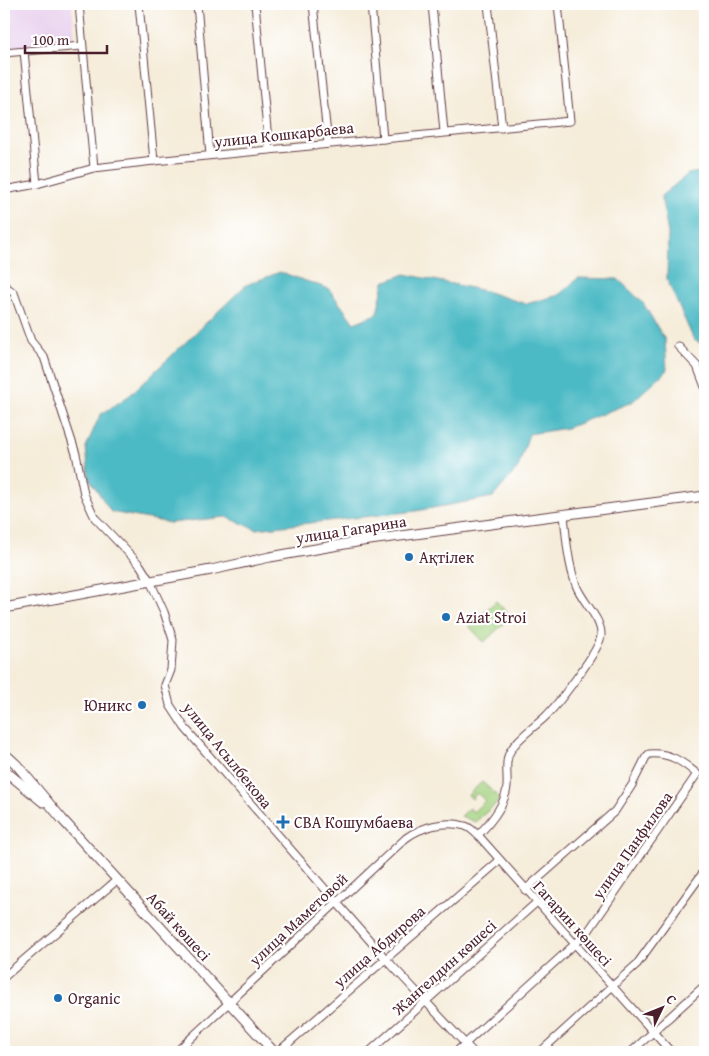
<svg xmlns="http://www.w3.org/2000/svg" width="709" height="1056" font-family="'Gentium Book Plus',serif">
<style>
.built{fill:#e9d2ee}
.green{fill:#a4d381;stroke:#777956}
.water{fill:#4cbac5;stroke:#4b6c78}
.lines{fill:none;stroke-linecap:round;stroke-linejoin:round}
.minor-casing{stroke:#643e45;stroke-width:9}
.major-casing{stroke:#643e45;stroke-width:11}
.minor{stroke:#fff;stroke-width:7}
.major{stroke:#fff;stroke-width:9}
.poi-dot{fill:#1f6fb2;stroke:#fff;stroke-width:2}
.labels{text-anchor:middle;stroke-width:4.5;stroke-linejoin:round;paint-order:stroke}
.street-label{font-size:16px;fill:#4a1f2b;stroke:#fff}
.poi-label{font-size:16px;fill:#4a1f2b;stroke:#fff;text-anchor:start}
</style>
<rect width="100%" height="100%" fill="#fff"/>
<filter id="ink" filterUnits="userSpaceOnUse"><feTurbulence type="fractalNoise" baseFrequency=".02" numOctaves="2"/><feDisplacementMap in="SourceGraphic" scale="10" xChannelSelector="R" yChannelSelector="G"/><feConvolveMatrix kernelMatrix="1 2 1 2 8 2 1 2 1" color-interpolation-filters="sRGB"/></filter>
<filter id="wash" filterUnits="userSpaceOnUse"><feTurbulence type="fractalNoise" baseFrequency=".0096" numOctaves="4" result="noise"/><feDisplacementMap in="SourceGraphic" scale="20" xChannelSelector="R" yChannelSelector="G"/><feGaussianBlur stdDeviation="1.12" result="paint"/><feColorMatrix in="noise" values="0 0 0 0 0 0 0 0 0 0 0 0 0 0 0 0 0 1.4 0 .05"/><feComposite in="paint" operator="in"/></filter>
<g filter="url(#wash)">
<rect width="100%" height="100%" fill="#f5ecd9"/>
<path class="built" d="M 4,4 L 72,4 L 75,43 L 4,48 Z"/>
<g class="green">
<path d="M 496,601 L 511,617 L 484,642 L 469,626 Z"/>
<path d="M 482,782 L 499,797 L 498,802 L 475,822 L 461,816 L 470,808 L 473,812 L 485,801 L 477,793 L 472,799 L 468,795 Z"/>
</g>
<g class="water">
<path d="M 705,171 L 705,345 L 694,340 L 667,280 L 668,233 L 661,196 L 688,174 Z"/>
<path d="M 280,272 L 329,289 L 354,323 L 377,314 L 384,282 L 405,274 L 485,291 L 526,304 L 559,295 L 578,278 L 618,279 L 643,303 L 665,340 L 667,370 L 632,402 L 567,428 L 529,434 L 518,468 L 493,497 L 416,511 L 256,529 L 226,517 L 170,523 L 111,512 L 89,478 L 86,447 L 100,415 L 130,395 L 246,285 Z"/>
</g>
</g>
<g filter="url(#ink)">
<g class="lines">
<g class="minor-casing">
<g id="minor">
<path d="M 79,4 L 94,168"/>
<path d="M 139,4 L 154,161"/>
<path d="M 197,4 L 210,155"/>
<path d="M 255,4 L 269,150"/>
<path d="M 313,4 L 328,144"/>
<path d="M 371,4 L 383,139"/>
<path d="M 432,4 L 444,132"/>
<path d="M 488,4 L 502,128"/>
<path d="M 24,51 L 37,184"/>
<path d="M 4,53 L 82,46"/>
<path d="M 4,190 L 37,184 L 94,168 L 154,161 L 570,121 L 558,4"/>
<path d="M 4,285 L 14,293 L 31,341 L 44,357 L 76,454 L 84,494 L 95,518 L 140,565 L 150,581 L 164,612 L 173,640 L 171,670 L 165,685 L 170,705 L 185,728 L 385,958 L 473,1052"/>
<path d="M 678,346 L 697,366 L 705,387"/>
<path d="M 478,835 C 490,823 505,805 507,787 C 508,775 504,760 511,750 C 519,736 535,727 546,716 C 557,705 601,649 601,635 C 602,619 581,600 576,585 C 568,563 566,537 564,514"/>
<path d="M 4,977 L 117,880"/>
<path d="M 176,1052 L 406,838 C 421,827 445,820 465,826 C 470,827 474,832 478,835 L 671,1052"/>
<path d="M 278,1052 L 499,861"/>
<path d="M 369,1052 L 537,902"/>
<path d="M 456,1052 L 587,933 L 697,774 C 683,762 669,752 649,754 L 646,757 L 632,785 L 615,811 L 525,890"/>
<path d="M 540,1052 L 637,964 L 705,870"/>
<path d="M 631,1052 L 705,985"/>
</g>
</g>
<g class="major-casing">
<g id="major">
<path d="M 4,608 L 211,570 L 270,557 L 362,541 L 705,496"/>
<path d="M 4,753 L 16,764 L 62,819 L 274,1052"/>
<path d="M 4,770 L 43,802"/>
</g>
</g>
<use href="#minor" class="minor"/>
<use href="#major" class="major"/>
</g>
</g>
<g class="poi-dot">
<circle cx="409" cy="557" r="5"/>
<circle cx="446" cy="617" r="5"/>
<circle cx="142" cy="705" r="5"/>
<path d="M280.5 814.5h5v5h5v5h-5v5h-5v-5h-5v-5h5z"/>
<circle cx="58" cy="998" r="5"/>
</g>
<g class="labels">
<g class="street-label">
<text transform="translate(284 134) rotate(-6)" y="6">улица Кошкарбаева</text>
<text transform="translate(351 529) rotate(-9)" y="6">улица Гагарина</text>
<text transform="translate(228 755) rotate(51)" y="6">улица Асылбекова</text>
<text transform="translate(632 845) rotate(-55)" y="6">улица Панфилова</text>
<text transform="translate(298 919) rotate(-43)" y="6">улица Маметовой</text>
<text transform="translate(573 923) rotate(48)" y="6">Гагарин көшесі</text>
<text transform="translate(179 926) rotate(48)" y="6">Абай көшесі</text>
<text transform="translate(379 946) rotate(-41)" y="6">улица Абдирова</text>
<text transform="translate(444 967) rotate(-42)" y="6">Жангелдин көшесі</text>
</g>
<g class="poi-label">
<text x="419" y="563">Ақтілек</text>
<text x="456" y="623">Aziat Stroi</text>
<text x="132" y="711" text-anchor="end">Юникс</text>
<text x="294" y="828">СВА Кошумбаева</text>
<text x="68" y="1004">Organic</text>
</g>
</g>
<rect width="709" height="1056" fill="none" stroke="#fff" stroke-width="20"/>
<g transform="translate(662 1008) rotate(47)" stroke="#ffffff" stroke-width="4" paint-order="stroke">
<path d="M0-4L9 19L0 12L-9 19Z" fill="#4a1f2b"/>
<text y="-8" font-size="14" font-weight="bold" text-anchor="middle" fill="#4a1f2b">С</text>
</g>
<path d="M25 45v8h82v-8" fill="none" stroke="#4a1f2b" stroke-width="2.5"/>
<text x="32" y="45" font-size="15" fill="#4a1f2b" stroke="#ffffff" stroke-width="4" paint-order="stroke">100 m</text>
</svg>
